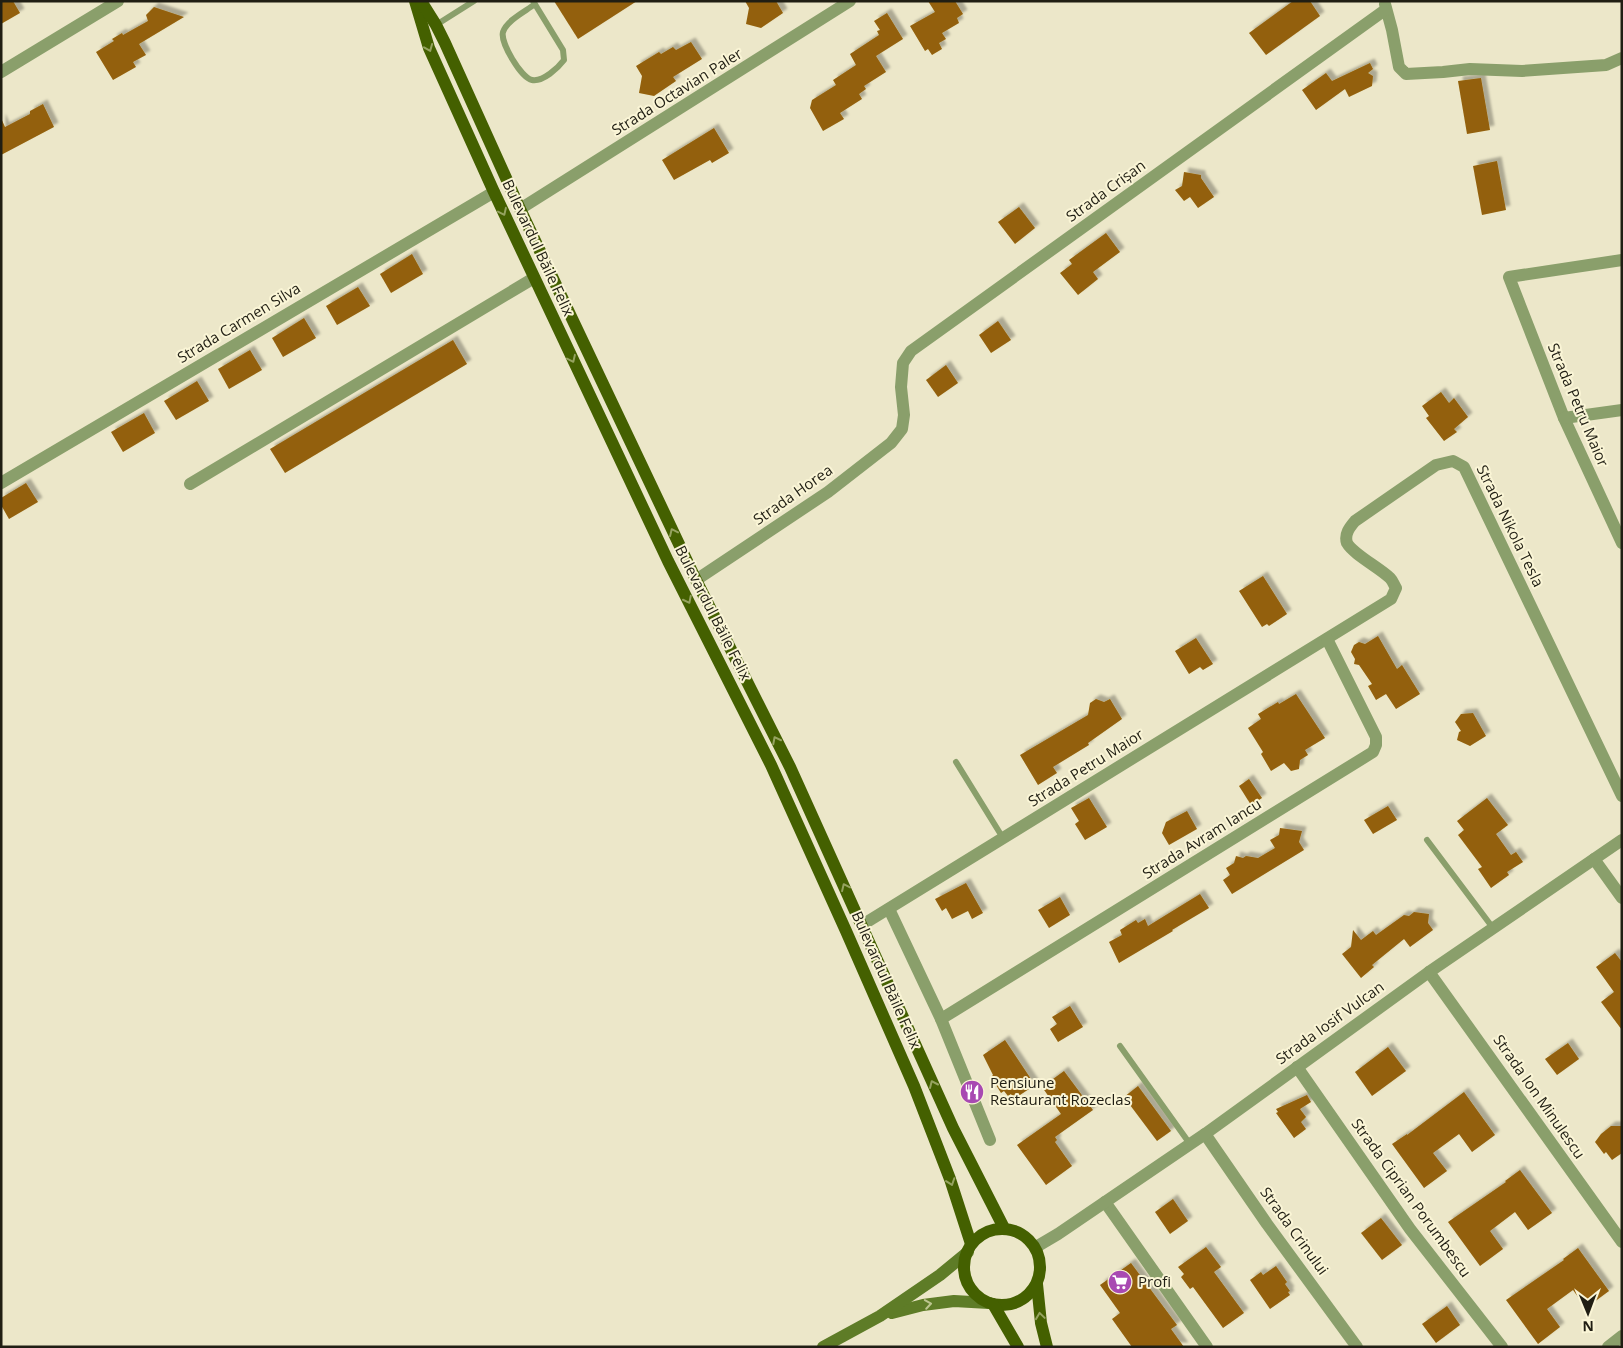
<svg xmlns="http://www.w3.org/2000/svg" width="1623" height="1348" font-family="'Open Sans',sans-serif">
<style>
.building{fill:#936009;filter:url(#shadow)}
.lines{fill:none;stroke-linecap:round;stroke-linejoin:round}
.lane{stroke:#8a9f6b;stroke-width:6}
.street{stroke:#8a9f6b;stroke-width:12}
.secondary{stroke:#5e7c27;stroke-width:12}
.primary{stroke:#446000;stroke-width:12}
.oneway{stroke:#96a360}
.oneway2{stroke:#bcc590}
.labels{text-anchor:middle;stroke-width:4;stroke-linejoin:round;paint-order:stroke}
.street-label{font-size:15px;fill:#201e13;stroke:#faf5d6}
.poi-label{font-size:15px;fill:#201e13;stroke:#faf5d6;text-anchor:start}
</style>
<defs>
<filter id="shadow"><feDropShadow dx="4.5" dy="-4.5" stdDeviation="1" flood-color="#0004"/></filter>
</defs>
<rect width="100%" height="100%" fill="#ece7c9"/>
<g class="building">
<path d="M 1,1 L 13,1 L 20,13 L 1,24 Z"/>
<path d="M 554,1 L 637,1 L 578,39 Z"/>
<path d="M 745,1 L 776,1 L 783,13 L 761,28 L 746,24 L 749,8 Z"/>
<path d="M 928,1 L 955,1 L 963,14 L 957,18 L 959,23 L 942,33 L 946,39 L 939,43 L 942,49 L 932,55 L 928,49 L 925,51 L 910,26 L 935,12 Z"/>
<path d="M 1293,1 L 1310,1 L 1320,16 L 1266,55 L 1249,33 Z"/>
<path d="M 154,7 L 184,17 L 139,44 L 146,55 L 133,62 L 136,67 L 113,80 L 96,52 L 114,41 L 112,39 L 122,33 L 123,35 L 148,21 L 146,15 Z"/>
<path d="M 887,13 L 903,39 L 876,56 L 886,72 L 864,86 L 866,89 L 859,94 L 862,99 L 840,113 L 844,119 L 823,131 L 810,108 L 812,100 L 836,85 L 833,80 L 856,65 L 850,54 L 879,35 L 877,31 L 880,30 L 874,21 Z"/>
<path d="M 691,42 L 702,59 L 673,77 L 676,81 L 654,96 L 639,93 L 642,76 L 636,66 L 659,52 L 661,54 L 673,47 L 676,50 Z"/>
<path d="M 1370,63 L 1373,69 L 1368,73 L 1373,76 L 1372,86 L 1349,97 L 1345,89 L 1316,110 L 1302,90 L 1326,73 L 1332,81 Z"/>
<path d="M 1481,78 L 1490,130 L 1467,134 L 1458,81 Z"/>
<path d="M 43,104 L 54,127 L 1,155 L 1,118 L 5,127 L 30,114 L 30,111 Z"/>
<path d="M 714,128 L 729,153 L 712,163 L 710,160 L 674,180 L 662,160 Z"/>
<path d="M 1497,161 L 1506,210 L 1482,215 L 1473,166 Z"/>
<path d="M 1184,172 L 1201,175 L 1201,178 L 1214,197 L 1198,208 L 1190,197 L 1184,201 L 1175,190 L 1182,186 Z"/>
<path d="M 1019,207 L 1035,228 L 1015,244 L 998,222 Z"/>
<path d="M 1106,233 L 1120,252 L 1093,272 L 1098,279 L 1078,295 L 1060,273 L 1072,264 L 1069,260 Z"/>
<path d="M 412,254 L 423,274 L 391,293 L 380,274 Z"/>
<path d="M 358,287 L 370,306 L 337,325 L 326,306 Z"/>
<path d="M 304,318 L 316,338 L 283,357 L 272,338 Z"/>
<path d="M 998,321 L 1011,340 L 991,353 L 979,335 Z"/>
<path d="M 453,340 L 467,364 L 285,473 L 270,449 Z"/>
<path d="M 250,350 L 262,370 L 229,389 L 218,369 Z"/>
<path d="M 946,365 L 958,383 L 938,397 L 926,380 Z"/>
<path d="M 197,381 L 209,401 L 176,420 L 164,401 Z"/>
<path d="M 1441,392 L 1449,403 L 1454,398 L 1468,417 L 1454,429 L 1457,432 L 1444,441 L 1426,418 L 1429,416 L 1422,406 Z"/>
<path d="M 144,413 L 155,433 L 123,452 L 111,432 Z"/>
<path d="M 26,483 L 38,502 L 9,519 L 1,505 L 1,498 Z"/>
<path d="M 1263,576 L 1287,614 L 1269,626 L 1267,624 L 1262,627 L 1239,591 Z"/>
<path d="M 1378,636 L 1397,669 L 1402,665 L 1420,694 L 1396,709 L 1386,694 L 1376,700 L 1368,686 L 1372,684 L 1359,665 L 1354,664 L 1355,659 L 1351,652 L 1354,645 L 1359,642 L 1365,644 Z"/>
<path d="M 1196,638 L 1213,664 L 1203,670 L 1200,667 L 1189,674 L 1175,651 Z"/>
<path d="M 1296,694 L 1325,738 L 1305,750 L 1308,755 L 1300,760 L 1299,769 L 1291,771 L 1284,763 L 1271,771 L 1261,754 L 1263,752 L 1248,728 L 1261,719 L 1258,714 L 1278,702 L 1279,704 Z"/>
<path d="M 1096,699 L 1104,702 L 1110,699 L 1122,719 L 1088,743 L 1089,745 L 1053,767 L 1057,773 L 1038,785 L 1020,755 L 1088,715 L 1090,703 Z"/>
<path d="M 1473,713 L 1486,736 L 1470,746 L 1457,740 L 1459,732 L 1461,731 L 1455,722 L 1461,714 Z"/>
<path d="M 1249,779 L 1262,798 L 1251,805 L 1239,786 Z"/>
<path d="M 1089,798 L 1107,827 L 1085,840 L 1075,824 L 1079,821 L 1071,808 Z"/>
<path d="M 1487,798 L 1508,825 L 1496,834 L 1511,855 L 1516,852 L 1523,862 L 1507,872 L 1509,875 L 1491,888 L 1478,869 L 1482,867 L 1458,835 L 1464,830 L 1457,821 Z"/>
<path d="M 1388,806 L 1397,820 L 1373,834 L 1364,820 Z"/>
<path d="M 1187,811 L 1197,829 L 1169,845 L 1162,833 L 1166,822 Z"/>
<path d="M 1280,828 L 1302,831 L 1299,842 L 1304,850 L 1232,894 L 1223,880 L 1230,875 L 1226,868 L 1234,863 L 1236,856 L 1243,858 L 1246,856 L 1258,858 L 1275,848 L 1270,840 L 1279,835 Z"/>
<path d="M 966,883 L 983,913 L 972,919 L 968,911 L 952,919 L 946,908 L 942,911 L 935,899 Z"/>
<path d="M 1200,894 L 1209,908 L 1172,930 L 1173,931 L 1119,963 L 1109,942 L 1122,935 L 1120,930 L 1136,920 L 1138,923 L 1145,919 L 1148,926 Z"/>
<path d="M 1060,897 L 1070,915 L 1049,928 L 1038,910 Z"/>
<path d="M 1414,912 L 1429,914 L 1428,923 L 1433,930 L 1410,947 L 1404,939 L 1372,965 L 1374,967 L 1361,978 L 1342,954 L 1351,947 L 1353,930 L 1361,940 L 1373,931 L 1376,935 L 1404,915 L 1409,916 Z"/>
<path d="M 1615,953 L 1622,962 L 1622,1030 L 1601,1002 L 1614,992 L 1596,967 Z"/>
<path d="M 1070,1006 L 1083,1027 L 1058,1042 L 1050,1029 L 1057,1024 L 1052,1017 Z"/>
<path d="M 1005,1040 L 1035,1085 L 1014,1099 L 1011,1094 L 1008,1096 L 1004,1091 L 1001,1093 L 991,1077 L 993,1075 L 983,1055 Z"/>
<path d="M 1568,1043 L 1579,1059 L 1557,1075 L 1545,1059 Z"/>
<path d="M 1388,1047 L 1406,1071 L 1372,1096 L 1355,1072 Z"/>
<path d="M 1064,1071 L 1093,1110 L 1055,1137 L 1057,1140 L 1055,1142 L 1072,1166 L 1046,1185 L 1017,1145 L 1061,1114 L 1042,1087 Z"/>
<path d="M 1138,1086 L 1171,1131 L 1157,1141 L 1124,1097 Z"/>
<path d="M 1464,1092 L 1495,1135 L 1472,1152 L 1459,1134 L 1433,1153 L 1447,1171 L 1424,1188 L 1392,1144 L 1407,1134 L 1407,1135 Z"/>
<path d="M 1307,1095 L 1311,1102 L 1300,1109 L 1306,1117 L 1301,1122 L 1306,1129 L 1294,1138 L 1276,1113 L 1278,1112 L 1276,1109 Z"/>
<path d="M 1611,1126 L 1622,1126 L 1622,1153 L 1612,1160 L 1606,1152 L 1604,1154 L 1595,1142 L 1601,1134 Z"/>
<path d="M 1520,1170 L 1552,1213 L 1528,1230 L 1515,1212 L 1490,1231 L 1503,1249 L 1480,1266 L 1448,1222 L 1506,1182 L 1505,1181 Z"/>
<path d="M 1173,1199 L 1188,1221 L 1170,1234 L 1155,1212 Z"/>
<path d="M 1381,1218 L 1402,1245 L 1382,1260 L 1361,1233 Z"/>
<path d="M 1206,1247 L 1221,1267 L 1214,1272 L 1244,1313 L 1223,1328 L 1193,1287 L 1190,1289 L 1181,1277 L 1184,1274 L 1178,1267 Z"/>
<path d="M 1578,1248 L 1609,1291 L 1586,1308 L 1573,1290 L 1547,1309 L 1560,1327 L 1538,1344 L 1506,1300 L 1564,1260 L 1563,1259 Z"/>
<path d="M 1131,1263 L 1177,1325 L 1171,1329 L 1184,1347 L 1132,1347 L 1112,1319 L 1120,1313 L 1100,1285 Z"/>
<path d="M 1276,1266 L 1287,1282 L 1285,1284 L 1290,1291 L 1288,1292 L 1290,1295 L 1270,1309 L 1250,1280 L 1261,1272 L 1263,1275 Z"/>
<path d="M 1447,1306 L 1460,1325 L 1436,1343 L 1422,1324 Z"/>
</g>
<g class="lines">
<g class="lane">
<path d="M 533,1 L 563,50 L 564,60 C 558,68 543,82 532,80 C 521,78 500,42 503,32 C 507,20 526,11 535,4"/>
<path d="M 436,25 L 474,1"/>
<path d="M 956,762 L 1003,838"/>
<path d="M 1427,840 L 1493,928"/>
<path d="M 1120,1046 L 1190,1144"/>
</g>
<g class="street">
<path d="M 1385,4 L 1392,30 L 1399,67 L 1406,74 L 1443,72 L 1470,69 L 1522,71 L 1606,65 L 1622,58"/>
<path d="M 1,72 L 118,1"/>
<path d="M 520,209 L 850,1"/>
<path d="M 1622,260 L 1509,277 L 1564,418 L 1622,543"/>
<path d="M 1564,418 L 1622,410"/>
<path d="M 1,483 L 494,192"/>
<path d="M 190,484 L 534,278"/>
<path d="M 696,580 L 828,492 L 891,443 L 902,429 L 904,415 L 901,387 L 903,363 L 911,351 L 1385,10"/>
<path d="M 1594,859 L 1622,898"/>
<path d="M 889,909 L 941,1019 L 990,1140"/>
<path d="M 862,925 L 1391,599 L 1396,588 C 1394,585 1393,581 1390,578 C 1380,568 1353,554 1347,543 C 1344,534 1350,527 1355,521 L 1436,465 L 1453,461 L 1464,467 L 1622,796"/>
<path d="M 1429,972 L 1622,1242"/>
<path d="M 941,1019 L 1373,752 L 1376,745 L 1376,737 L 1327,639"/>
<path d="M 1297,1067 L 1410,1229 L 1502,1347"/>
<path d="M 1205,1134 L 1267,1224 L 1357,1347"/>
<path d="M 1105,1202 L 1207,1347"/>
<path d="M 1036,1247 L 1058,1234 L 1205,1134 L 1429,972 L 1622,840"/>
<path d="M 1608,1347 L 1622,1336"/>
</g>
<g class="secondary">
<path d="M 892,1313 L 923,1305 L 954,1301 L 989,1303"/>
<path d="M 823,1347 L 880,1316 L 940,1275 L 968,1252"/>
</g>
<g class="primary">
<path d="M 415,1 L 429,48 L 494,192 L 668,561 L 771,765 L 846,931 L 914,1086 L 950,1179 L 971,1244"/>
<path d="M 421,1 L 436,25 L 445,43 L 520,209 L 696,580 L 790,767 L 953,1128 L 1004,1228"/>
<circle cx="1002" cy="1267" r="38"/>
<path d="M 1037,1284 L 1041,1323 L 1047,1347"/>
<path d="M 993,1304 L 1018,1347"/>
</g>
</g>
<defs><path id="oneway-chevron" d="M-2-3.5L2.5 0L-2 3.5" fill="none" stroke-width="1.6" stroke-linecap="round" stroke-linejoin="round" transform="scale(1.25)"/></defs>
<g class="oneway">
<use href="#oneway-chevron" transform="translate(429 48) rotate(68)"/>
<use href="#oneway-chevron" transform="translate(503 212) rotate(65)"/>
<use href="#oneway-chevron" transform="translate(572 359) rotate(65)"/>
<use href="#oneway-chevron" transform="translate(673 532) rotate(-115)"/>
<use href="#oneway-chevron" transform="translate(688 600) rotate(63)"/>
<use href="#oneway-chevron" transform="translate(776 740) rotate(-117)"/>
<use href="#oneway-chevron" transform="translate(845 887) rotate(-115)"/>
<use href="#oneway-chevron" transform="translate(933 1084) rotate(-114)"/>
<use href="#oneway-chevron" transform="translate(951 1182) rotate(71)"/>
<use href="#oneway-chevron" transform="translate(1040 1316) rotate(-98)"/>
</g>
<use class="oneway2" href="#oneway-chevron" transform="translate(928 1304) rotate(-9)"/>
<defs>
<g id="restaurant-disc" transform="scale(1.25)"><circle r="9.5" fill="#a849b2" stroke="#faf5d6"/><path d="M-5-6h1v4h1v-4h1v4h1v-4h1v5L-1.5 .5V6h-2V.5L-5-1ZM5-6V6H3V1.5H1.5Q1.5-4 5-6Z" fill="#fff"/></g>
<g id="supermarket-disc" transform="scale(1.25)"><circle r="9.5" fill="#a849b2" stroke="#faf5d6"/><path d="M-6-5.5h2.5l.6 2H6L4.5 2H-2.5L-4.4-4H-6ZM-1.5 3.2a1.3 1.3 0 1 0 .1 0ZM3 3.2a1.3 1.3 0 1 0 .1 0Z" fill="#fff"/></g>
</defs>
<g fill-rule="evenodd">
<use href="#restaurant-disc" x="972" y="1092"/>
<use href="#supermarket-disc" x="1120" y="1282"/>
</g>
<g class="labels">
<g class="street-label">
<text transform="translate(677 92) rotate(-32)" y="5">Strada Octavian Paler</text>
<text transform="translate(1106 191) rotate(-36)" y="5">Strada Crișan</text>
<text transform="translate(538 248) rotate(65)" y="5">Bulevardul Băile Felix</text>
<text transform="translate(239 323) rotate(-31)" y="5">Strada Carmen Silva</text>
<text transform="translate(1578 405) rotate(67)" y="5">Strada Petru Maior</text>
<text transform="translate(793 495) rotate(-35)" y="5">Strada Horea</text>
<text transform="translate(1510 526) rotate(64)" y="5">Strada Nikola Tesla</text>
<text transform="translate(713 613) rotate(63)" y="5">Bulevardul Băile Felix</text>
<text transform="translate(1086 768) rotate(-32)" y="5">Strada Petru Maior</text>
<text transform="translate(1202 839) rotate(-32)" y="5">Strada Avram Iancu</text>
<text transform="translate(886 980) rotate(66)" y="5">Bulevardul Băile Felix</text>
<text transform="translate(1330 1023) rotate(-36)" y="5">Strada Iosif Vulcan</text>
<text transform="translate(1539 1097) rotate(55)" y="5">Strada Ion Minulescu</text>
<text transform="translate(1411 1198) rotate(54)" y="5">Strada Ciprian Porumbescu</text>
<text transform="translate(1294 1231) rotate(54)" y="5">Strada Crinului</text>
</g>
<g class="poi-label">
<text x="990" y="1088">Pensiune<tspan x="990" dy="17">Restaurant Rozeclas</tspan></text>
<text x="1138" y="1287">Profi</text>
</g>
</g>
<rect width="1623" height="1348" fill="none" stroke="#201e13" stroke-width="5"/>
<g transform="translate(1588 1313) rotate(179)" stroke="#faf5d6" stroke-width="4" paint-order="stroke">
<path d="M0-4L9 19L0 12L-9 19Z" fill="#201e13"/>
<text y="-8" font-size="14" font-weight="bold" text-anchor="middle" fill="#201e13">N</text>
</g>
</svg>
